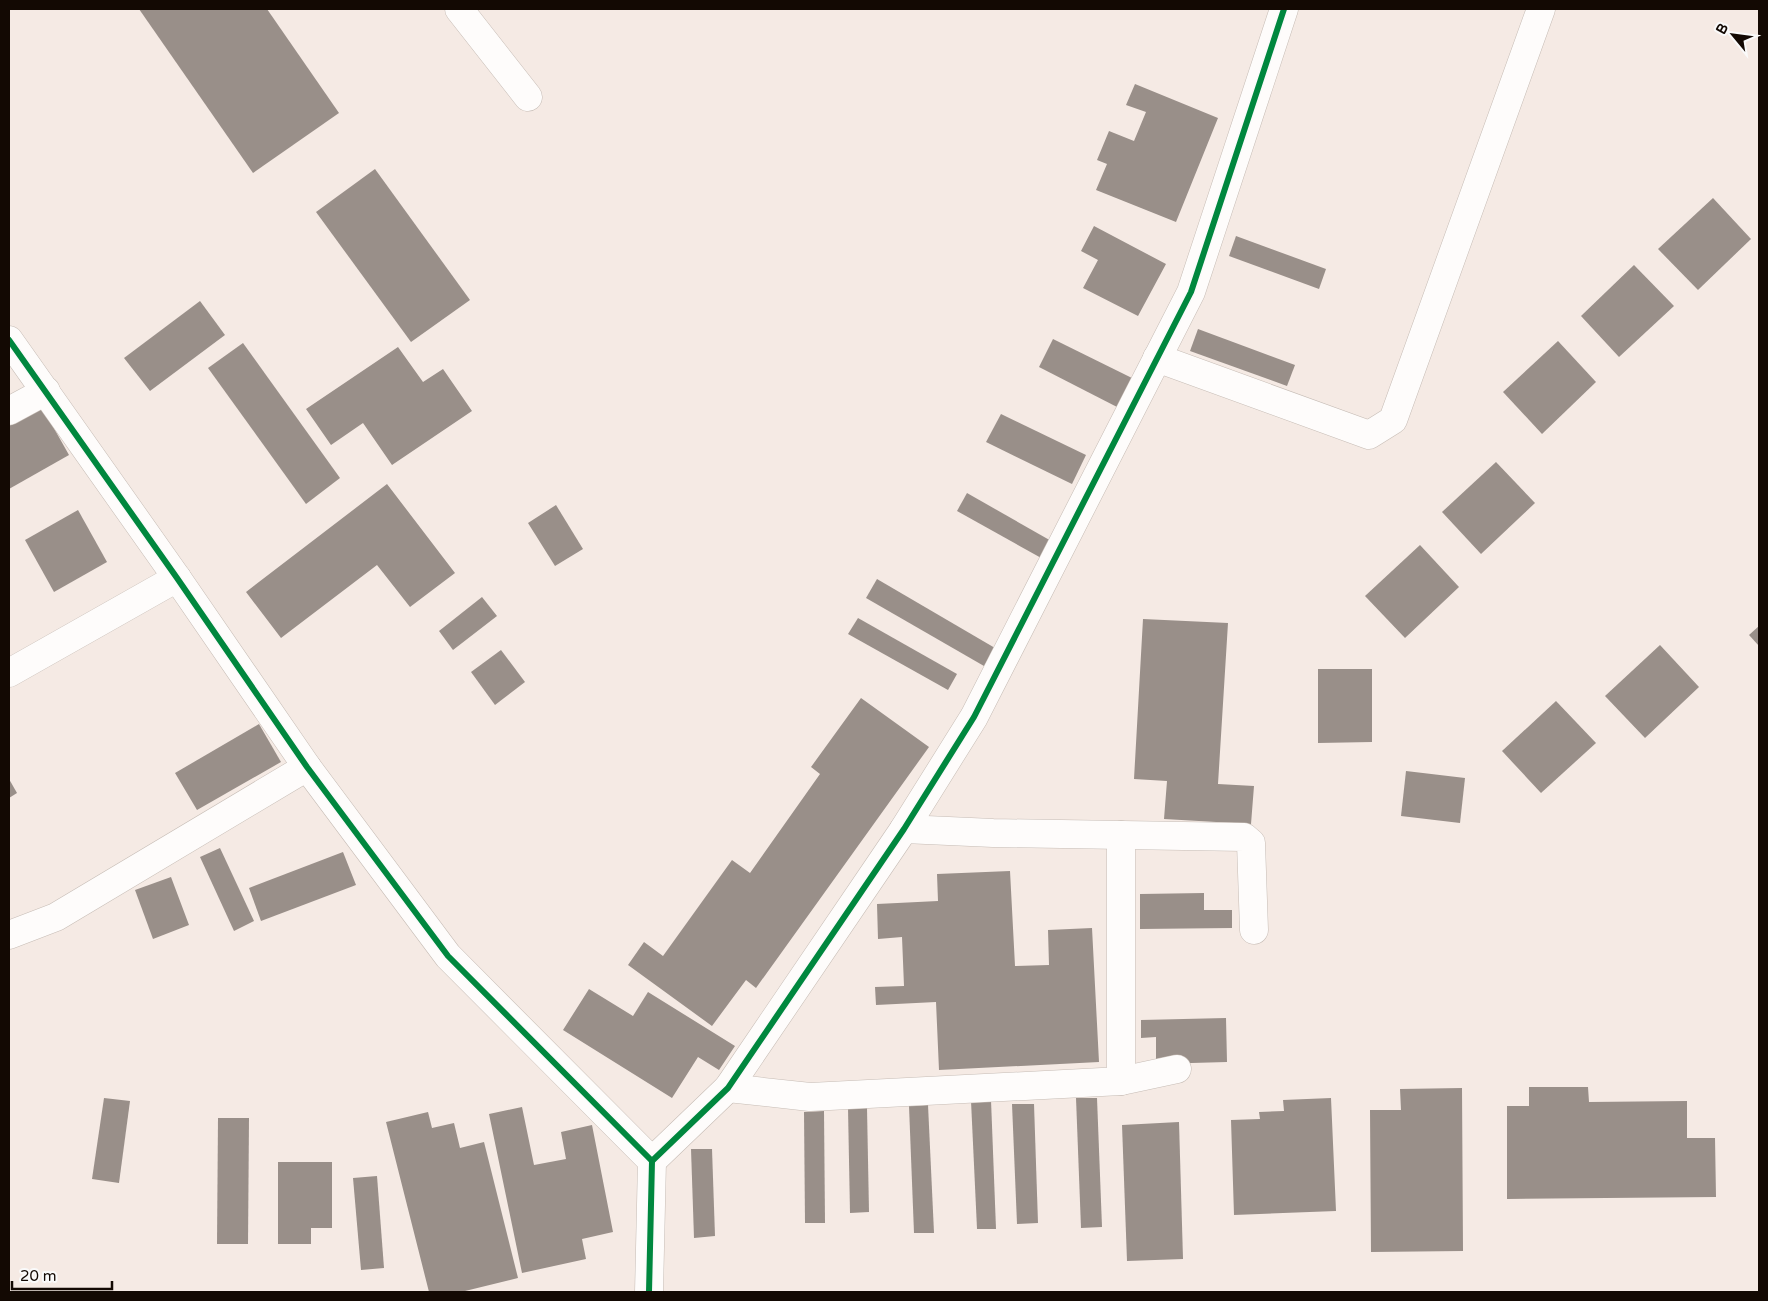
<svg xmlns="http://www.w3.org/2000/svg" width="1768" height="1301" font-family="'Varela Round',sans-serif">
<style>
.building{fill:#998f89}
.lines{fill:none;stroke-linecap:round;stroke-linejoin:round}
.minor-casing{stroke:#c6bcb5;stroke-width:29}
.minor{stroke:#fefcfb;stroke-width:28}
.cycleway-casing{stroke:#fafafa;stroke-width:9}
.cycleway{stroke:#00873e;stroke-width:6}
</style>
<rect width="100%" height="100%" fill="#f5eae4"/>
<g class="building">
<path d="M 139,9 L 267,9 L 339,113 L 253,173 Z"/>
<path d="M 1135,84 L 1218,118 L 1176,222 L 1096,190 L 1107,164 L 1097,160 L 1109,131 L 1134,141 L 1146,112 L 1126,105 Z"/>
<path d="M 375,169 L 470,300 L 411,342 L 316,212 Z"/>
<path d="M 1713,198 L 1751,239 L 1698,290 L 1658,249 Z"/>
<path d="M 1094,226 L 1166,264 L 1138,316 L 1083,288 L 1098,260 L 1081,251 Z"/>
<path d="M 1236,236 L 1326,269 L 1319,289 L 1229,256 Z"/>
<path d="M 1634,265 L 1674,306 L 1619,357 L 1581,316 Z"/>
<path d="M 200,301 L 225,335 L 150,391 L 124,358 Z"/>
<path d="M 1198,329 L 1295,365 L 1287,386 L 1190,351 Z"/>
<path d="M 1053,339 L 1134,379 L 1119,408 L 1039,367 Z"/>
<path d="M 1558,341 L 1596,382 L 1542,434 L 1503,392 Z"/>
<path d="M 243,343 L 340,478 L 306,504 L 208,368 Z"/>
<path d="M 398,347 L 423,382 L 443,369 L 472,411 L 392,465 L 363,423 L 331,445 L 306,409 Z"/>
<path d="M 42,407 L 69,455 L 9,489 L 9,426 Z"/>
<path d="M 1001,414 L 1086,455 L 1072,484 L 986,442 Z"/>
<path d="M 1496,462 L 1535,503 L 1481,554 L 1442,512 Z"/>
<path d="M 387,484 L 455,573 L 410,607 L 377,565 L 281,638 L 246,592 Z"/>
<path d="M 967,493 L 1053,542 L 1043,559 L 957,511 Z"/>
<path d="M 556,505 L 583,549 L 555,566 L 528,523 Z"/>
<path d="M 78,510 L 107,562 L 54,592 L 25,540 Z"/>
<path d="M 1420,545 L 1459,587 L 1405,638 L 1365,596 Z"/>
<path d="M 877,579 L 995,648 L 984,666 L 866,598 Z"/>
<path d="M 482,597 L 497,616 L 453,650 L 439,631 Z"/>
<path d="M 858,618 L 957,674 L 948,690 L 848,634 Z"/>
<path d="M 1143,619 L 1228,623 L 1218,784 L 1254,786 L 1251,824 L 1164,819 L 1167,781 L 1134,779 Z"/>
<path d="M 1759,626 L 1759,646 L 1749,635 Z"/>
<path d="M 1660,645 L 1699,687 L 1645,738 L 1605,696 Z"/>
<path d="M 501,650 L 525,682 L 495,705 L 471,672 Z"/>
<path d="M 1318,669 L 1372,669 L 1372,742 L 1318,743 Z"/>
<path d="M 861,698 L 929,747 L 756,988 L 746,980 L 712,1026 L 628,965 L 644,942 L 663,956 L 732,860 L 750,873 L 820,774 L 811,767 Z"/>
<path d="M 1556,701 L 1596,743 L 1541,793 L 1502,751 Z"/>
<path d="M 259,724 L 281,762 L 197,810 L 175,773 Z"/>
<path d="M 1406,771 L 1465,778 L 1460,823 L 1401,816 Z"/>
<path d="M 9,779 L 17,793 L 9,798 Z"/>
<path d="M 220,848 L 254,921 L 234,931 L 200,857 Z"/>
<path d="M 343,852 L 356,885 L 261,921 L 249,888 Z"/>
<path d="M 1010,871 L 1015,966 L 1049,965 L 1048,930 L 1092,928 L 1099,1062 L 939,1070 L 936,1002 L 876,1005 L 875,987 L 904,986 L 902,937 L 878,939 L 877,904 L 938,901 L 937,874 Z"/>
<path d="M 171,877 L 189,925 L 153,939 L 135,890 Z"/>
<path d="M 1204,893 L 1204,910 L 1232,910 L 1232,928 L 1140,929 L 1140,894 Z"/>
<path d="M 589,989 L 633,1016 L 648,992 L 735,1046 L 719,1070 L 698,1057 L 672,1098 L 563,1030 Z"/>
<path d="M 1226,1018 L 1227,1062 L 1156,1064 L 1156,1037 L 1141,1038 L 1141,1020 Z"/>
<path d="M 1529,1087 L 1588,1087 L 1589,1102 L 1687,1101 L 1687,1138 L 1715,1138 L 1716,1197 L 1507,1199 L 1507,1106 L 1529,1106 Z"/>
<path d="M 1462,1088 L 1463,1251 L 1371,1252 L 1370,1110 L 1401,1110 L 1400,1089 Z"/>
<path d="M 104,1098 L 130,1101 L 119,1183 L 92,1179 Z"/>
<path d="M 1076,1098 L 1097,1098 L 1102,1227 L 1081,1228 Z"/>
<path d="M 1331,1098 L 1336,1211 L 1234,1215 L 1231,1120 L 1260,1119 L 1259,1112 L 1284,1111 L 1283,1100 Z"/>
<path d="M 991,1100 L 996,1229 L 977,1229 L 971,1101 Z"/>
<path d="M 1012,1104 L 1034,1104 L 1038,1223 L 1017,1224 Z"/>
<path d="M 928,1105 L 934,1233 L 914,1233 L 909,1106 Z"/>
<path d="M 522,1107 L 534,1165 L 566,1159 L 561,1132 L 592,1125 L 613,1232 L 582,1239 L 586,1259 L 522,1273 L 489,1114 Z"/>
<path d="M 848,1108 L 867,1108 L 869,1212 L 850,1213 Z"/>
<path d="M 824,1111 L 825,1223 L 805,1223 L 804,1112 Z"/>
<path d="M 428,1112 L 432,1128 L 454,1123 L 460,1148 L 484,1142 L 518,1278 L 461,1292 L 429,1292 L 386,1122 Z"/>
<path d="M 218,1118 L 249,1118 L 248,1244 L 217,1244 Z"/>
<path d="M 1179,1122 L 1183,1259 L 1127,1261 L 1122,1125 Z"/>
<path d="M 691,1149 L 712,1149 L 715,1236 L 694,1238 Z"/>
<path d="M 278,1162 L 332,1162 L 332,1228 L 311,1228 L 311,1244 L 278,1244 Z"/>
<path d="M 377,1176 L 384,1268 L 361,1270 L 353,1178 Z"/>
</g>
<g class="lines">
<g class="minor-casing">
<g id="minor">
<path d="M 459,9 L 528,97"/>
<path d="M 9,340 L 177,578 L 307,767 L 448,956 L 652,1161 L 649,1292"/>
<path d="M 1157,358 L 1369,435 L 1393,420 L 1541,9"/>
<path d="M 9,411 L 46,391"/>
<path d="M 9,673 L 177,578"/>
<path d="M 904,829 L 993,833 L 1244,837 L 1251,843 L 1254,930"/>
<path d="M 1121,835 L 1121,1081"/>
<path d="M 9,935 L 56,917 L 307,767"/>
<path d="M 728,1088 L 810,1097 L 1121,1081 L 1177,1069"/>
<path d="M 652,1161 L 728,1088 L 904,829 L 974,717 L 1191,292 L 1284,9"/>
</g>
</g>
<use href="#minor" class="minor"/>
<g class="cycleway-casing">
<g id="cycleway">
<path d="M 9,340 L 177,578 L 307,767 L 448,956 L 652,1161 L 649,1292"/>
<path d="M 652,1161 L 728,1088 L 904,829 L 974,717 L 1191,292 L 1284,9"/>
</g>
</g>
<use href="#cycleway" class="cycleway"/>
</g>
<rect width="1768" height="1301" fill="none" stroke="#130903" stroke-width="20"/>
<g transform="translate(1733 35) rotate(299)" stroke="#fafafa" stroke-width="4" paint-order="stroke">
<path d="M0-4L9 19L0 12L-9 19Z" fill="#130903"/>
<text y="-8" font-size="14" font-weight="bold" text-anchor="middle" fill="#130903">B</text>
</g>
<path d="M12 1281v8h100v-8" fill="none" stroke="#130903" stroke-width="2.5"/>
<text x="20" y="1281" font-size="15" fill="#130903" stroke="#fafafa" stroke-width="4" paint-order="stroke">20 m</text>
</svg>
